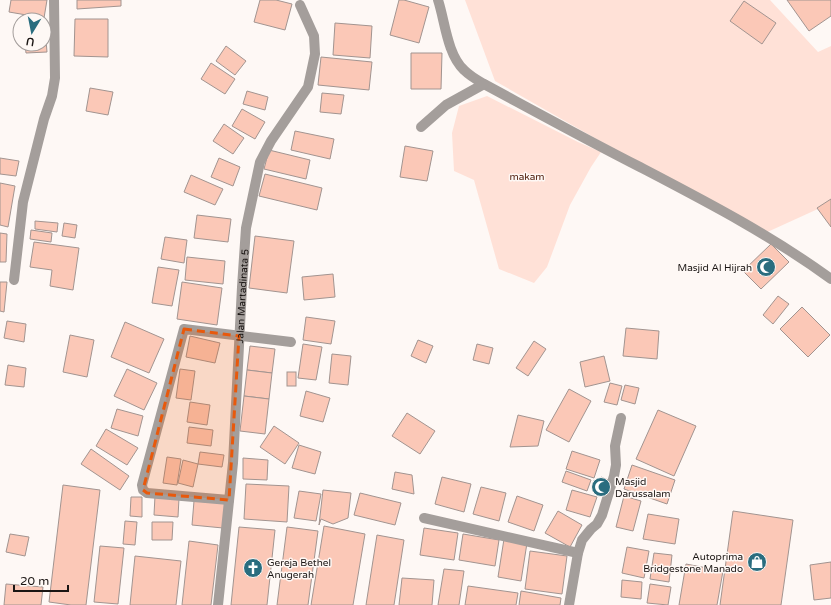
<svg xmlns="http://www.w3.org/2000/svg" width="831" height="605" font-family="'Varela Round',sans-serif">
<style>
.green{fill:#ffe1d7}
.building{fill:#fbc8b7;stroke:#a29490}
.lines{fill:none;stroke-linecap:round;stroke-linejoin:round}
.minor{stroke:#a49e9b;stroke-width:10}
.marked{fill:#e8590c;fill-opacity:0.2;stroke:#e8590c;stroke-width:3;stroke-dasharray:8 5;stroke-linejoin:round}
.labels{text-anchor:middle;stroke-width:3;stroke-linejoin:round;paint-order:stroke}
.park-label{font-size:10px;fill:#532110;stroke:#fef8f5}
.poi-label{font-size:10px;fill:#1a1513;stroke:#fef8f5;text-anchor:end}
.street-label{font-size:10px;fill:#1a1513;stroke:#fef8f5}
</style>
<rect width="100%" height="100%" fill="#fef8f5"/>
<g class="green">
<path d="M 465,0 L 770,0 L 818,52 L 831,46 L 831,203 L 763,234 L 495,81 Z"/>
<path d="M 487,96 L 578,142 L 601,152 L 591,167 L 570,205 L 547,267 L 534,283 L 499,269 L 474,180 L 454,171 L 452,133 L 459,106 Z"/>
</g>
<g class="building">
<path d="M 11,0 L 47,0 L 44,18 L 9,12 Z"/>
<path d="M 77,0 L 121,0 L 121,6 L 77,9 Z"/>
<path d="M 260,0 L 276,0 L 292,4 L 285,30 L 254,22 Z"/>
<path d="M 399,0 L 404,0 L 429,7 L 419,43 L 390,35 Z"/>
<path d="M 787,0 L 831,0 L 831,16 L 809,31 Z"/>
<path d="M 744,1 L 776,23 L 762,44 L 730,21 Z"/>
<path d="M 75,19 L 108,19 L 108,57 L 74,56 Z"/>
<path d="M 335,23 L 372,26 L 370,58 L 333,55 Z"/>
<path d="M 44,29 L 45,29 L 47,52 L 26,53 L 25,44 L 44,44 Z"/>
<path d="M 226,46 L 246,61 L 235,75 L 216,61 Z"/>
<path d="M 411,53 L 442,53 L 441,89 L 411,89 Z"/>
<path d="M 321,57 L 372,62 L 369,90 L 318,85 Z"/>
<path d="M 211,63 L 235,79 L 225,94 L 201,79 Z"/>
<path d="M 90,88 L 113,92 L 108,115 L 86,111 Z"/>
<path d="M 247,91 L 268,97 L 265,110 L 243,104 Z"/>
<path d="M 322,93 L 344,95 L 341,114 L 320,112 Z"/>
<path d="M 242,109 L 265,122 L 255,139 L 232,126 Z"/>
<path d="M 224,124 L 244,138 L 233,154 L 213,141 Z"/>
<path d="M 295,131 L 334,139 L 330,159 L 291,150 Z"/>
<path d="M 405,146 L 433,151 L 427,181 L 400,177 Z"/>
<path d="M 269,150 L 310,160 L 306,179 L 264,169 Z"/>
<path d="M 0,158 L 19,161 L 16,176 L 0,174 Z"/>
<path d="M 219,158 L 240,167 L 233,186 L 211,177 Z"/>
<path d="M 265,174 L 322,188 L 317,210 L 259,196 Z"/>
<path d="M 191,175 L 223,189 L 215,205 L 184,192 Z"/>
<path d="M 0,183 L 15,186 L 8,227 L 0,225 Z"/>
<path d="M 831,199 L 831,227 L 817,208 Z"/>
<path d="M 197,215 L 231,219 L 228,242 L 194,238 Z"/>
<path d="M 35,221 L 58,223 L 57,232 L 35,229 Z"/>
<path d="M 64,223 L 77,225 L 75,238 L 62,236 Z"/>
<path d="M 31,230 L 52,233 L 51,242 L 30,239 Z"/>
<path d="M 0,233 L 7,234 L 6,262 L 0,262 Z"/>
<path d="M 255,236 L 294,241 L 287,293 L 249,288 Z"/>
<path d="M 165,237 L 187,240 L 184,263 L 161,259 Z"/>
<path d="M 34,242 L 79,248 L 73,290 L 50,286 L 52,270 L 30,267 Z"/>
<path d="M 771,244 L 789,262 L 761,289 L 743,271 Z"/>
<path d="M 187,257 L 225,261 L 223,284 L 185,280 Z"/>
<path d="M 158,267 L 179,270 L 172,306 L 152,303 Z"/>
<path d="M 333,274 L 335,297 L 304,300 L 302,277 Z"/>
<path d="M 0,282 L 7,282 L 4,312 L 0,311 Z"/>
<path d="M 182,282 L 222,288 L 217,325 L 177,319 Z"/>
<path d="M 778,296 L 789,304 L 773,324 L 763,315 Z"/>
<path d="M 802,307 L 830,335 L 808,357 L 780,329 Z"/>
<path d="M 306,317 L 335,321 L 331,344 L 303,340 Z"/>
<path d="M 7,321 L 26,324 L 24,342 L 4,338 Z"/>
<path d="M 125,322 L 164,339 L 149,373 L 111,357 Z"/>
<path d="M 626,328 L 659,331 L 657,359 L 623,356 Z"/>
<path d="M 70,335 L 94,340 L 87,377 L 63,372 Z"/>
<path d="M 190,336 L 220,343 L 215,363 L 186,357 Z"/>
<path d="M 418,340 L 433,346 L 426,363 L 411,356 Z"/>
<path d="M 534,341 L 546,349 L 528,376 L 516,368 Z"/>
<path d="M 303,344 L 322,347 L 316,380 L 298,378 Z"/>
<path d="M 477,344 L 493,348 L 489,364 L 473,360 Z"/>
<path d="M 250,346 L 275,349 L 272,373 L 247,370 Z"/>
<path d="M 332,354 L 351,356 L 348,385 L 329,383 Z"/>
<path d="M 604,356 L 610,381 L 585,387 L 580,362 Z"/>
<path d="M 8,365 L 26,368 L 24,387 L 5,385 Z"/>
<path d="M 127,369 L 157,383 L 144,410 L 114,396 Z"/>
<path d="M 180,369 L 195,371 L 191,400 L 176,398 Z"/>
<path d="M 247,370 L 272,373 L 269,399 L 244,396 Z"/>
<rect x="287" y="372" width="9" height="14"/>
<path d="M 610,383 L 622,386 L 617,405 L 604,402 Z"/>
<path d="M 625,385 L 639,388 L 635,404 L 621,400 Z"/>
<path d="M 569,389 L 591,401 L 569,442 L 546,430 Z"/>
<path d="M 306,391 L 330,398 L 323,422 L 300,416 Z"/>
<path d="M 244,396 L 269,399 L 265,434 L 240,431 Z"/>
<path d="M 190,402 L 210,405 L 207,425 L 187,422 Z"/>
<path d="M 117,409 L 143,416 L 138,436 L 111,428 Z"/>
<path d="M 658,410 L 696,426 L 674,476 L 636,459 Z"/>
<path d="M 407,413 L 435,431 L 420,454 L 392,436 Z"/>
<path d="M 518,415 L 544,421 L 538,446 L 510,447 Z"/>
<path d="M 274,426 L 299,443 L 285,464 L 260,447 Z"/>
<path d="M 189,427 L 213,430 L 211,446 L 187,443 Z"/>
<path d="M 106,429 L 138,448 L 127,465 L 96,446 Z"/>
<path d="M 299,445 L 321,452 L 315,474 L 292,468 Z"/>
<path d="M 91,449 L 129,476 L 120,490 L 81,464 Z"/>
<path d="M 572,451 L 600,460 L 594,478 L 566,469 Z"/>
<path d="M 200,452 L 224,455 L 222,467 L 198,464 Z"/>
<path d="M 167,457 L 181,459 L 177,485 L 163,483 Z"/>
<path d="M 243,458 L 268,460 L 267,480 L 243,479 Z"/>
<path d="M 183,460 L 198,464 L 193,487 L 178,483 Z"/>
<path d="M 632,465 L 675,480 L 667,504 L 624,489 Z"/>
<path d="M 566,471 L 591,480 L 587,491 L 562,482 Z"/>
<path d="M 395,472 L 412,475 L 414,494 L 392,489 Z"/>
<path d="M 442,477 L 471,484 L 464,512 L 435,504 Z"/>
<path d="M 601,477 L 608,480 L 601,496 L 595,493 Z"/>
<path d="M 246,484 L 289,486 L 287,522 L 244,519 Z"/>
<path d="M 63,485 L 100,490 L 86,605 L 71,605 L 49,602 Z"/>
<path d="M 481,487 L 506,493 L 499,521 L 473,514 Z"/>
<path d="M 323,490 L 351,493 L 348,518 L 333,524 L 321,519 L 319,525 Z"/>
<path d="M 572,490 L 597,497 L 590,517 L 566,510 Z"/>
<path d="M 299,491 L 321,494 L 316,521 L 294,518 Z"/>
<path d="M 360,493 L 401,503 L 395,525 L 354,515 Z"/>
<path d="M 155,496 L 179,498 L 178,517 L 154,515 Z"/>
<path d="M 517,496 L 543,505 L 534,531 L 508,522 Z"/>
<path d="M 624,496 L 641,501 L 633,531 L 616,527 Z"/>
<path d="M 131,497 L 142,497 L 142,517 L 130,516 Z"/>
<path d="M 194,501 L 225,503 L 223,528 L 192,525 Z"/>
<path d="M 558,511 L 582,525 L 570,547 L 545,533 Z"/>
<path d="M 733,511 L 793,520 L 781,605 L 720,605 Z"/>
<path d="M 648,514 L 679,519 L 675,544 L 643,539 Z"/>
<path d="M 125,521 L 137,522 L 135,545 L 123,544 Z"/>
<path d="M 152,522 L 173,522 L 172,540 L 152,540 Z"/>
<path d="M 324,526 L 365,534 L 353,605 L 311,605 Z"/>
<path d="M 239,527 L 275,530 L 267,605 L 231,605 Z"/>
<path d="M 287,527 L 318,531 L 308,605 L 277,605 Z"/>
<path d="M 424,528 L 458,533 L 454,560 L 420,555 Z"/>
<path d="M 10,534 L 29,537 L 25,556 L 6,552 Z"/>
<path d="M 463,534 L 499,540 L 495,566 L 459,560 Z"/>
<path d="M 377,535 L 404,540 L 394,605 L 366,605 Z"/>
<path d="M 504,539 L 527,543 L 521,581 L 498,577 Z"/>
<path d="M 189,541 L 218,545 L 211,605 L 182,605 Z"/>
<path d="M 100,546 L 124,548 L 118,604 L 94,602 Z"/>
<path d="M 627,547 L 649,551 L 644,578 L 622,573 Z"/>
<path d="M 530,551 L 567,556 L 562,594 L 525,589 Z"/>
<path d="M 654,553 L 672,555 L 669,582 L 650,579 Z"/>
<path d="M 135,556 L 181,561 L 176,605 L 130,605 Z"/>
<path d="M 831,562 L 831,598 L 814,600 L 810,565 Z"/>
<path d="M 686,564 L 723,571 L 717,605 L 679,605 Z"/>
<path d="M 444,569 L 464,571 L 459,605 L 438,605 Z"/>
<path d="M 402,578 L 434,580 L 432,605 L 399,605 Z"/>
<path d="M 622,580 L 642,582 L 641,599 L 621,597 Z"/>
<path d="M 6,584 L 43,587 L 41,605 L 4,605 Z"/>
<path d="M 650,584 L 671,587 L 668,605 L 647,603 Z"/>
<path d="M 468,586 L 518,593 L 516,605 L 465,605 Z"/>
<path d="M 521,591 L 561,598 L 560,605 L 519,605 Z"/>
</g>
<g class="lines">
<g class="minor">
<path d="M 438,0 C 445,21 447,54 464,70 C 469,75 477,80 484,84 C 536,112 587,140 640,167 C 705,201 771,235 831,279"/>
<path d="M 421,127 L 446,105 L 484,84"/>
<path d="M 14,280 L 23,202 L 44,119 L 52,96 L 55,78 L 54,0"/>
<path d="M 229,500 L 147,493 L 143,490 L 142,485 L 184,329 L 291,342"/>
<path d="M 424,518 L 578,553"/>
<path id="s1" d="M 218,605 L 233,463 L 242,287 L 246,228 L 260,162 L 271,141 L 308,87 L 315,54 L 314,36 L 300,5"/>
<path d="M 569,605 L 578,553 L 582,540 L 591,529 L 597,524 L 602,515 L 614,476 L 616,465 L 615,446 L 621,418"/>
</g>
</g>
<path class="marked" d="M 184,329 L 239,336 L 229,500 L 147,493 L 143,490 Z"/>
<defs>
<g id="mosque-disc" transform="scale(1)"><circle r="9.5" fill="#2a6d7f" stroke="#fef8f5"/><path d="M3.5-4.9A6 6 0 1 0 3.5 4.9A5 5 0 1 1 3.5-4.9Z" fill="#fff"/></g>
<g id="shop-disc" transform="scale(1)"><circle r="9.5" fill="#2a6d7f" stroke="#fef8f5"/><path d="M-5-2.5h2.3a2.7 3.5 0 0 1 5.4 0H5L5.5 6h-11ZM-1.5-2.5h3a1.5 2.3 0 0 0-3 0Z" fill="#fff"/></g>
<g id="church-disc" transform="scale(1)"><circle r="9.5" fill="#2a6d7f" stroke="#fef8f5"/><path d="M-1.2-6h2.4v3.5h3.3v2.4h-3.3V6h-2.4V-.1h-3.3v-2.4h3.3Z" fill="#fff"/></g>
</defs>
<g fill-rule="evenodd">
<use href="#mosque-disc" x="766" y="267"/>
<use href="#mosque-disc" x="601" y="487"/>
<use href="#shop-disc" x="757" y="562"/>
<use href="#church-disc" x="253" y="568"/>
</g>
<g class="labels">
<g class="park-label">
<text x="527" y="180">makam</text>
</g>
<g class="poi-label">
<text x="752" y="271">Masjid Al Hijrah</text>
<text x="615" y="485" text-anchor="start">Masjid<tspan x="615" dy="12">Darussalam</tspan></text>
<text x="743" y="560">Autoprima<tspan x="743" dy="12">Bridgestone Manado</tspan></text>
<text x="267" y="566" text-anchor="start">Gereja Bethel<tspan x="267" dy="12">Anugerah</tspan></text>
</g>
<g class="street-label">
<text dy="4" stroke="none"><textPath href="#s1" startOffset="310">Jalan Martadinata 5</textPath></text>
</g>
</g>
<g transform="translate(32 32) rotate(190)"><circle r="19" fill="#fef8f5" stroke="#a39d9b"/>
<path d="M0-3L7 15L0 10L-7 15Z" fill="#2a6d7f"/>
<text y="-6" font-size="11" font-weight="bold" text-anchor="middle" fill="#1a1513">U</text>
</g>
<path d="M14 585v6h54v-6" fill="none" stroke="#1a1513" stroke-width="2"/>
<text x="20" y="585" font-size="12" fill="#1a1513" stroke="#fef8f5" stroke-width="3" paint-order="stroke">20 m</text>
</svg>
